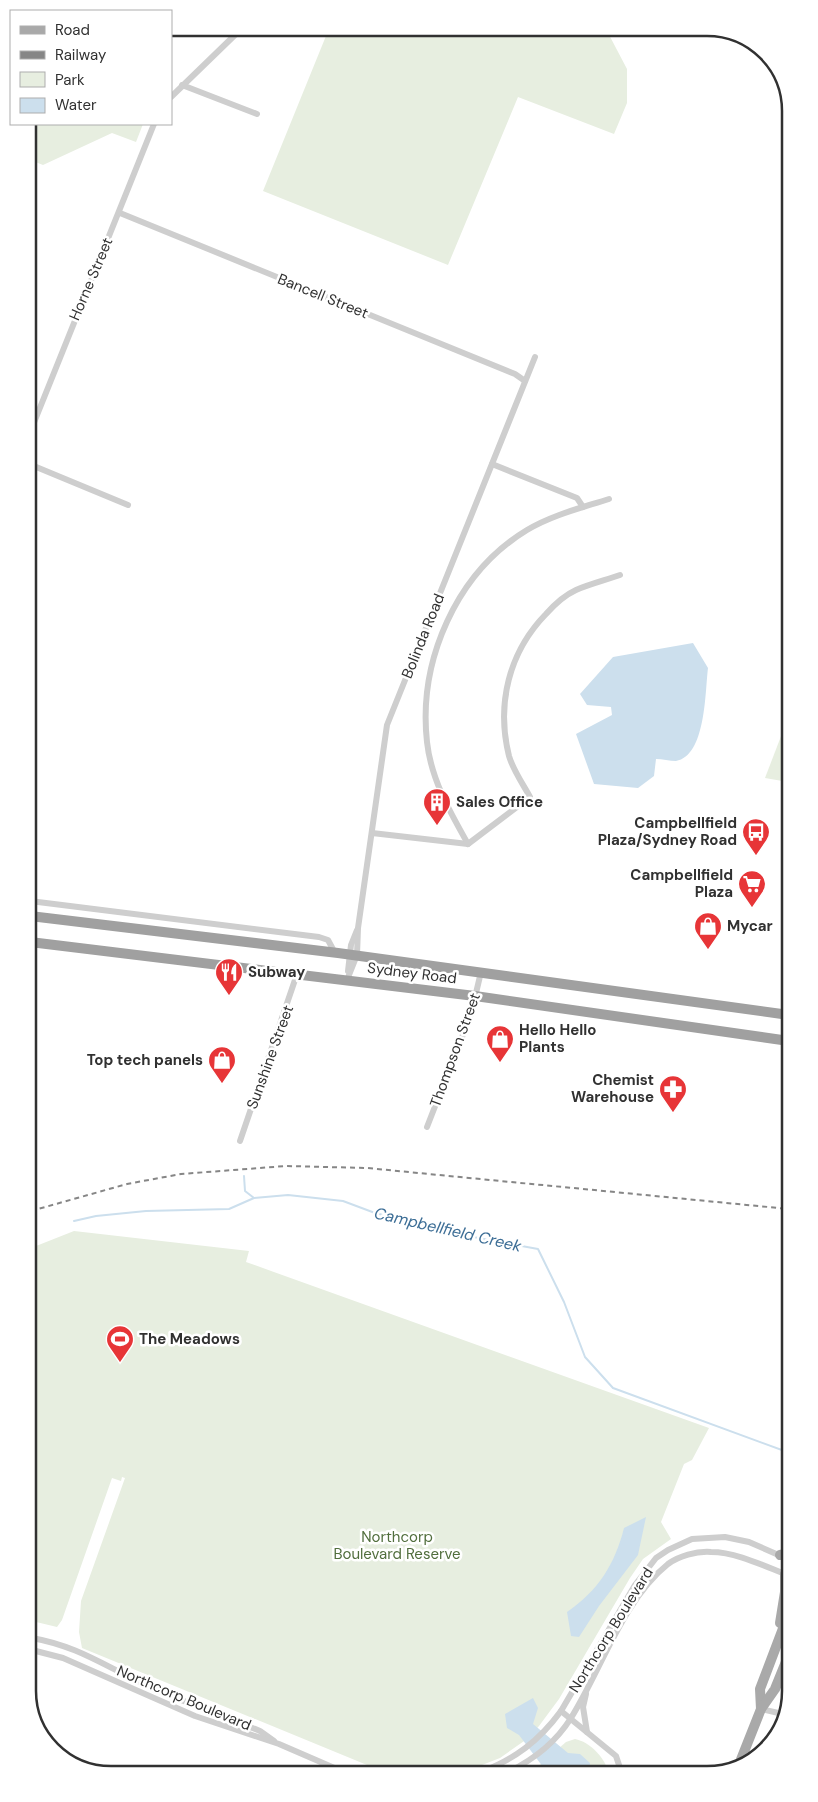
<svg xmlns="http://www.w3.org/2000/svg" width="818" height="1802" font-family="'DM Sans',sans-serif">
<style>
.green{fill:#e7eee0}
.water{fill:#ccdfed}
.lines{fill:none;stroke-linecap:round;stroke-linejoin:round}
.stream{stroke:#ccdfed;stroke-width:2}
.minor{stroke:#cecece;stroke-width:6}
.primary{stroke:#a9a9a9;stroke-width:10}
.trunk{stroke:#a0a0a0;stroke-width:10}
.rail{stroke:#868686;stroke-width:2;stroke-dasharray:5 4;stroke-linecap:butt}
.labels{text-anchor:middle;stroke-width:5;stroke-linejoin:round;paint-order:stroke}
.street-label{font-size:15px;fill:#313131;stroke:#fff}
.poi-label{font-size:15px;font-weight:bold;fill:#313131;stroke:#fff;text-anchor:start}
.park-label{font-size:15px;fill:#516e3d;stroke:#fff}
.water-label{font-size:16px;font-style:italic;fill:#3d6e96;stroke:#fff}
.rim{fill:none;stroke:#313131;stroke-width:2.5}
</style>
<rect width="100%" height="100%" fill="#fff"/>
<g class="green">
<path d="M 606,29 L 627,69 L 627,103 L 614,134 L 518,97 L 448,265 L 263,191 L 328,31 Z"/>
<path d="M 28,124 L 143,124 L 136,142 L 112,133 L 43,165 L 28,159 Z"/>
<path d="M 788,718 L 788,782 L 765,778 Z"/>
<path d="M 74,1231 L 249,1251 L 246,1262 L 709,1428 L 692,1460 L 684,1464 L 661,1522 L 671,1539 L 643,1559 L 630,1578 L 559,1699 L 539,1726 L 527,1739 L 500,1758 L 464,1772 L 384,1772 L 82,1648 L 79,1632 L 81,1601 L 125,1478 L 122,1477 L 121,1481 L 112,1478 L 62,1620 L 57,1627 L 32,1621 L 31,1248 Z"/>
<path d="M 575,1739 C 590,1742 604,1757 608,1771 L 533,1771 L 566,1742 Z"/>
</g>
<g class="water">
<path d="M 693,643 L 708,668 C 705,692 706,756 676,761 C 670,761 662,759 656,759 L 654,776 L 638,788 L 594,784 L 576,734 L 612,715 L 611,707 L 587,705 L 580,694 L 613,657 Z"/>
<path d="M 646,1517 L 638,1555 L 599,1606 L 579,1637 L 571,1636 L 567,1612 C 598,1591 615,1564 624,1528 Z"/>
<path d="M 533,1698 L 538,1708 L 533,1724 L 568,1753 L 580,1754 L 590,1763 L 589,1771 L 546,1771 L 519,1735 L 507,1728 L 505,1714 Z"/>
</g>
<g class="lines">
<g class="stream">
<path d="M 244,1176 L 245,1191 L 254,1198"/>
<path d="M 74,1221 L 96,1216 L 146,1211 L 229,1209 L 254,1198 L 288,1195 L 343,1201 L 375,1213 L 468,1236 L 538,1249 L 564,1302 L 585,1357 L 613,1388 L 790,1453"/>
</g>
<g class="minor">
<path d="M 182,85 L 257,114"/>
<path d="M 171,97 L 238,32"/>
<path d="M 120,213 L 515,374 L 525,381"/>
<path d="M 29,435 L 154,124"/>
<path d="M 29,464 L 128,505"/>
<path d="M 492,464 L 577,498 L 583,507"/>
<path d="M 372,833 L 468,844"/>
<path d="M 468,844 C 450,812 431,779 427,742 C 418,661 456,573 527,530 C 552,515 581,508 609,499"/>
<path d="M 468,844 L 530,797 C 523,784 513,770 509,756 C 496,704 509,652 546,614 C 554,605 565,595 576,590 C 590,584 606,580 620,575"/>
<path d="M 30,901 L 319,937 L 328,940 L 335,953"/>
<path d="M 348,971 L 351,945 L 357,930"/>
<path d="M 347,980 L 357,955 L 358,928 L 387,725 L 535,357"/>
<path d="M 427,1127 L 471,1014 L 481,972"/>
<path d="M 240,1141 L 297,974"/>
<path d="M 32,1638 C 77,1646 103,1665 142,1683 C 180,1701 221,1715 260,1731 L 274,1741"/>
<path d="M 32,1650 L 63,1658 L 195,1716 L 279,1744 L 346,1773"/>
<path d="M 586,1694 L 583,1707 L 587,1732"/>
<path d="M 761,1709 L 783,1714"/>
<path d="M 561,1711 L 616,1756 L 621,1771"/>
<path d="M 481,1772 C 515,1759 539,1741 561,1711 L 635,1585 L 656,1558 L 668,1550 L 692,1539 L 725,1537 L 749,1542 L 790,1560"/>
<path d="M 508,1772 C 533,1760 556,1742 571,1718 C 601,1670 623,1600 668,1564 C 679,1556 696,1551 711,1552 C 737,1552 766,1567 790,1576"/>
</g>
<g class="primary">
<path d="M 780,1555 L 790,1553"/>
<path d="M 780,1623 L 785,1592 L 785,1574"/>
<path d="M 761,1709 L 760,1689 L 790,1610"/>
<path d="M 738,1767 L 761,1709 L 775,1689 L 790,1652"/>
</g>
<g class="trunk">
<path d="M 30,916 L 338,953 L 789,1015"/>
<path d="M 30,942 L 475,996 L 789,1041"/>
</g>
<path class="rail" d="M 31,1211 L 127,1184 L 181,1174 L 286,1166 L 367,1168 L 789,1209"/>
</g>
<defs>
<g id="building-pin" transform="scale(1.4375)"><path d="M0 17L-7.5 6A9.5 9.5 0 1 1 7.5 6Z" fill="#e73537" stroke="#fff"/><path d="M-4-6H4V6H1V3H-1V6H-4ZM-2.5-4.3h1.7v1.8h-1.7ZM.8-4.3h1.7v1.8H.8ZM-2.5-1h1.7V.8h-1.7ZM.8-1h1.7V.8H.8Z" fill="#fff"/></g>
<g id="bus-pin" transform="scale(1.4375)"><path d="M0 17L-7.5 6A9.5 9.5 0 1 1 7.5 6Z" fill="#e73537" stroke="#fff"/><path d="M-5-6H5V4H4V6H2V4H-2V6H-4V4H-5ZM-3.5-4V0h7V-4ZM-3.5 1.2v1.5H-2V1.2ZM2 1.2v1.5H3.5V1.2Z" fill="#fff"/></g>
<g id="supermarket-pin" transform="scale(1.4375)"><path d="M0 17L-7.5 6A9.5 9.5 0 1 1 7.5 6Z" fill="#e73537" stroke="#fff"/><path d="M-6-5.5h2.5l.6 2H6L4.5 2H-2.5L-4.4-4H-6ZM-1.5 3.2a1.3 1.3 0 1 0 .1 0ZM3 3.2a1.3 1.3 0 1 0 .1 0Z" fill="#fff"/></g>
<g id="shop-pin" transform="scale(1.4375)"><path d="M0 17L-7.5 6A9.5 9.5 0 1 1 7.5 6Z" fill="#e73537" stroke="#fff"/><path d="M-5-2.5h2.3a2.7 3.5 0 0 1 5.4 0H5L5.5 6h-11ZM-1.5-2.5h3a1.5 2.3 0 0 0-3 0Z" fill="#fff"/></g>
<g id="restaurant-pin" transform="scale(1.4375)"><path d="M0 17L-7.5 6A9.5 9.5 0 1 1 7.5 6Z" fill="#e73537" stroke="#fff"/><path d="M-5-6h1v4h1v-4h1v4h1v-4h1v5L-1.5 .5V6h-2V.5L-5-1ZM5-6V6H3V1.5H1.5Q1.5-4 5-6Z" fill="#fff"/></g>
<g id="pharmacy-pin" transform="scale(1.4375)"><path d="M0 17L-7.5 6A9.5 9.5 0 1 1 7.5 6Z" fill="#e73537" stroke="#fff"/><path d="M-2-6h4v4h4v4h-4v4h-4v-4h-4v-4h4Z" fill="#fff"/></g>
<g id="stadium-pin" transform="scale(1.4375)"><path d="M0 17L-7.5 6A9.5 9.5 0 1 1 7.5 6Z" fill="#e73537" stroke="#fff"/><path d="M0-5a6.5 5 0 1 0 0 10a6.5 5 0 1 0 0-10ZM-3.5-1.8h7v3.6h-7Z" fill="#fff"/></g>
</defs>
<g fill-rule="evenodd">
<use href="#building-pin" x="437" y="802"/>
<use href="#bus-pin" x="756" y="832"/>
<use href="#supermarket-pin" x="752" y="884"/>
<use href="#shop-pin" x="708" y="926"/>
<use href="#restaurant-pin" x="229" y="972"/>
<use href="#shop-pin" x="500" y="1039"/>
<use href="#shop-pin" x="222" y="1060"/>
<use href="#pharmacy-pin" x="673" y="1089"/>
<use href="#stadium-pin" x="120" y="1339"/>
</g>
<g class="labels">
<g class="street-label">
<text transform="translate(91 279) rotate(-67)" y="5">Horne Street</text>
<text transform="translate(323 296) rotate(22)" y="5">Bancell Street</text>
<text transform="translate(423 636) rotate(-68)" y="5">Bolinda Road</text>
<text transform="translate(412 973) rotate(7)" y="5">Sydney Road</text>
<text transform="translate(455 1050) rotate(-70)" y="5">Thompson Street</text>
<text transform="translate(270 1057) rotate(-70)" y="5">Sunshine Street</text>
<text transform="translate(611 1630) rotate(-58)" y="5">Northcorp Boulevard</text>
<text transform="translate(184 1698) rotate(23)" y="5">Northcorp Boulevard</text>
</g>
<g class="poi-label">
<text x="456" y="807">Sales Office</text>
<text x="737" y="828" text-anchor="end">Campbellfield<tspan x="737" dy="17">Plaza/Sydney Road</tspan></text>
<text x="733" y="880" text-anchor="end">Campbellfield<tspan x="733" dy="17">Plaza</tspan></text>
<text x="727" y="931">Mycar</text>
<text x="248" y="977">Subway</text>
<text x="519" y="1035">Hello Hello<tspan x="519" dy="17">Plants</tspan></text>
<text x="203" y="1065" text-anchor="end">Top tech panels</text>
<text x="654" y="1085" text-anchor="end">Chemist<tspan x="654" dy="17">Warehouse</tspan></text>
<text x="139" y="1344">The Meadows</text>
</g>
<g class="park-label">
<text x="397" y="1542">Northcorp<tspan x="397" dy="17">Boulevard Reserve</tspan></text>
</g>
<g class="water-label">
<text transform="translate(448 1229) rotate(13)" y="6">Campbellfield Creek</text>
</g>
</g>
<path d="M0 0H818V1802H0ZM111 36H707A75 75 0 0 1 782 111V1691A75 75 0 0 1 707 1766H111A75 75 0 0 1 36 1691V111A75 75 0 0 1 111 36Z" fill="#fff" fill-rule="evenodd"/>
<path class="rim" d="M111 36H707A75 75 0 0 1 782 111V1691A75 75 0 0 1 707 1766H111A75 75 0 0 1 36 1691V111A75 75 0 0 1 111 36Z"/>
<rect x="10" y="10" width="162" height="115" fill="#ffffff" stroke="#adadad"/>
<rect x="20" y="26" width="25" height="8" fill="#a9a9a9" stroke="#adadad"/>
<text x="55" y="35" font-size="15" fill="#313131">Road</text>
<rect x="20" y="51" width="25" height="8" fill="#868686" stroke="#adadad"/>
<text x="55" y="60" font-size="15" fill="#313131">Railway</text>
<rect x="20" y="72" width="25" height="15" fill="#e7eee0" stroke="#adadad"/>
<text x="55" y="85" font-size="15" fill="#313131">Park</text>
<rect x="20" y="98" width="25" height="15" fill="#ccdfed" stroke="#adadad"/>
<text x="55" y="110" font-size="15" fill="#313131">Water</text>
</svg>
